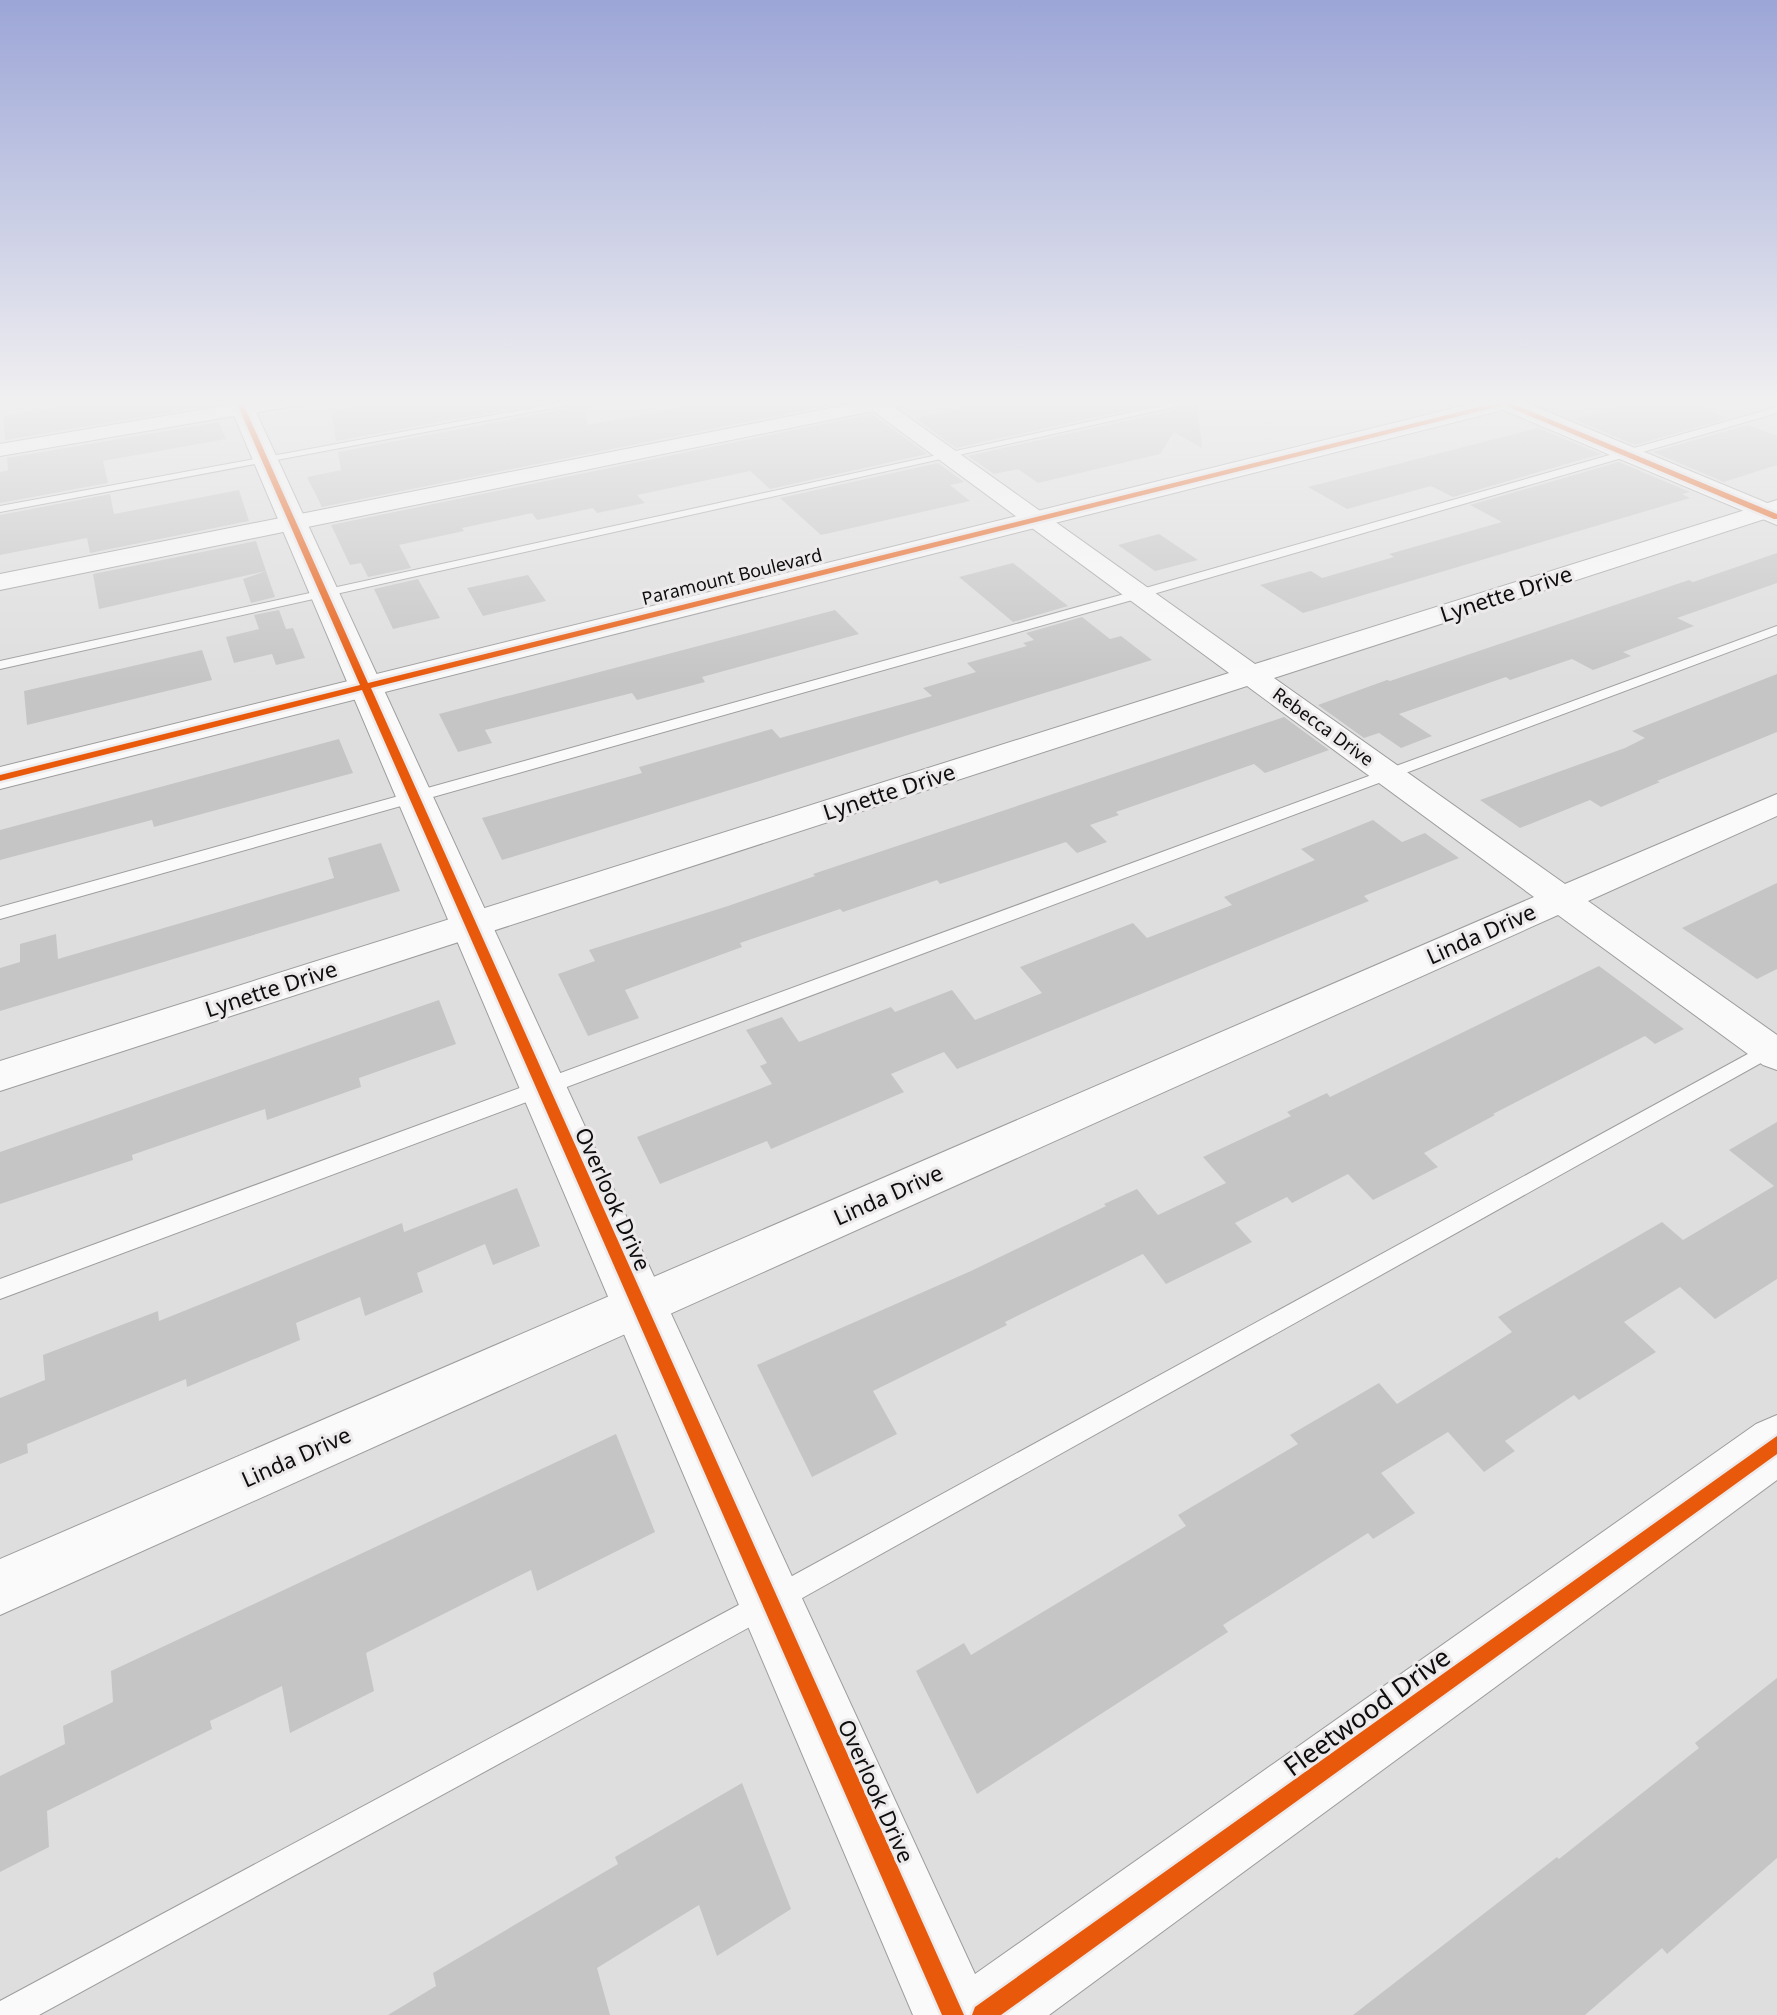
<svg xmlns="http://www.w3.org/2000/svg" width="1777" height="2015" font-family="'Noto Sans',sans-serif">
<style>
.building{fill:#c6c5c6}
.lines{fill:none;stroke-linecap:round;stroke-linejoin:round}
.service-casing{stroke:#9d9d9d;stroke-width:2}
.minor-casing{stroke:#9d9d9d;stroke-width:2}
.tertiary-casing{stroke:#9d9d9d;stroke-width:2}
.secondary-casing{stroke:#9d9d9d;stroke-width:2}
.service{fill:#fafafa;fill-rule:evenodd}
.minor{fill:#fafafa;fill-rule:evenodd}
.tertiary{fill:#fafafa;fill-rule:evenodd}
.secondary{fill:#fafafa;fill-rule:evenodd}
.cycleway-casing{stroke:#edeaec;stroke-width:5}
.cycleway{fill:#e8590c;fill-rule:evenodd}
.labels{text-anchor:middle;stroke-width:6;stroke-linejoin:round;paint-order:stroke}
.far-street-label{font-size:18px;fill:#0f0e0f;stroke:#edeaec}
.street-label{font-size:22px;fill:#0f0e0f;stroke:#edeaec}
.near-street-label{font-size:26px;fill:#0f0e0f;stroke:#edeaec}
</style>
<rect width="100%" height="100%" fill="#dfdedf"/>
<g class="building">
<path d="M 106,399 L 210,399 L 213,405 L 5,440 L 3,416 Z"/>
<path d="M 404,399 L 565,399 L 336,441 L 331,411 Z"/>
<path d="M 727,399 L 856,400 L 322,507 L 307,477 L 341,470 L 338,452 L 586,405 L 587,425 Z"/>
<path d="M 1009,399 L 1178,399 L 956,448 L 915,418 Z"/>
<path d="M 1650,399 L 1680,399 L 1729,418 L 1635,445 L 1573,419 Z"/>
<path d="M 1197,405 L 1202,448 L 1174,432 L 1160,454 L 1038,483 L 1018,469 L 994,474 L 968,456 Z"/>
<path d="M 872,414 L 927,454 L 770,489 L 750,471 L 637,495 L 645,503 L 597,513 L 593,508 L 537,520 L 532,513 L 462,528 L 464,531 L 399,545 L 411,568 L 368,577 L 361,563 L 350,565 L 331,525 Z"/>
<path d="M 219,422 L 226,439 L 103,461 L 108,483 L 0,503 L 0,472 L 8,470 L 7,458 Z"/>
<path d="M 1748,425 L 1777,436 L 1777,465 L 1724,482 L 1653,452 Z"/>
<path d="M 1538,428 L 1601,454 L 1453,497 L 1431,486 L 1347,509 L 1308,487 Z"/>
<path d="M 1619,462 L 1690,492 L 1682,494 L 1690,498 L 1303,613 L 1260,585 L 1311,571 L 1322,578 L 1394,557 L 1389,554 L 1502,522 L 1470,505 Z"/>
<path d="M 938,463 L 964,482 L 950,485 L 970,501 L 821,535 L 780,498 Z"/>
<path d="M 239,490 L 249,521 L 90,553 L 87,538 L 0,555 L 0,515 L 110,494 L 114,514 Z"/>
<path d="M 1159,534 L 1198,560 L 1155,571 L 1118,545 Z"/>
<path d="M 256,541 L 266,571 L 99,609 L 93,574 Z"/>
<path d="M 1777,553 L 1777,583 L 1677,618 L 1694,626 L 1623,652 L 1631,656 L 1593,670 L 1572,659 L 1510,680 L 1506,677 L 1399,714 L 1432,736 L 1401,748 L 1379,733 L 1364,738 L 1318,705 L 1387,680 L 1390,681 L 1689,580 L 1693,582 Z"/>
<path d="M 1013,563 L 1068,606 L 1013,622 L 959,577 Z"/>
<path d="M 266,571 L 275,597 L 251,603 L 243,579 Z"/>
<path d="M 528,575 L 546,601 L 483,616 L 467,588 Z"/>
<path d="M 418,579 L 440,618 L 393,629 L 374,589 Z"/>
<path d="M 279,610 L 286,629 L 293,628 L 305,658 L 276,665 L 272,654 L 234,663 L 226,637 L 259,629 L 254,615 Z"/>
<path d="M 835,610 L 859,634 L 702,677 L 705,682 L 637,700 L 632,693 L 485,730 L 492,743 L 458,752 L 439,714 Z"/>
<path d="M 1082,617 L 1110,639 L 1121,636 L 1152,660 L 502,860 L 482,818 L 642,773 L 639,767 L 772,729 L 780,738 L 932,696 L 923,688 L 976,672 L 967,663 L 1027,646 L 1023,643 L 1034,640 L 1026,633 Z"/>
<path d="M 202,650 L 212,680 L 27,725 L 24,691 Z"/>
<path d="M 1777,674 L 1777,732 L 1657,781 L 1660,782 L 1601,807 L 1590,800 L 1520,828 L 1480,800 L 1625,748 L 1645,738 L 1632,731 Z"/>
<path d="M 1284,717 L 1329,750 L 1265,773 L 1254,764 L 1116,812 L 1119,815 L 1090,825 L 1107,842 L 1077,853 L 1066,842 L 940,884 L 937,880 L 843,912 L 840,909 L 740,943 L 742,947 L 625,990 L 639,1018 L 588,1036 L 558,974 L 595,961 L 589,950 L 728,906 L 815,876 L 813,874 Z"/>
<path d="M 339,739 L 353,773 L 154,827 L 152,820 L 0,860 L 0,830 Z"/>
<path d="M 1373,820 L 1402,842 L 1425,833 L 1459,858 L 1364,896 L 1369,901 L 957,1069 L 944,1052 L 891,1074 L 904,1092 L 771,1149 L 767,1141 L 660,1184 L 637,1137 L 772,1084 L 760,1066 L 767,1063 L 746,1030 L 782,1017 L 799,1042 L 891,1007 L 895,1012 L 952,990 L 975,1020 L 1042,993 L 1020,967 L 1133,923 L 1147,938 L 1232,905 L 1224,897 L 1315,860 L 1301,849 Z"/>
<path d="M 381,843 L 400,891 L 0,1011 L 0,968 L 20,962 L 20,944 L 56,934 L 58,959 L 334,878 L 328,858 Z"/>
<path d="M 1777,883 L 1777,969 L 1757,979 L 1682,928 Z"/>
<path d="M 1599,966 L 1684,1029 L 1655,1044 L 1645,1036 L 1493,1114 L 1495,1115 L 1424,1153 L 1438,1167 L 1373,1200 L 1348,1174 L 1292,1203 L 1287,1197 L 1235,1223 L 1252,1242 L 1166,1284 L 1143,1254 L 1005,1322 L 1007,1325 L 873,1391 L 897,1434 L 812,1477 L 757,1365 L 971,1271 L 1106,1206 L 1104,1204 L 1137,1189 L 1158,1215 L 1226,1183 L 1203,1157 L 1291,1116 L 1287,1112 L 1327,1093 L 1330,1097 Z"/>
<path d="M 439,1000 L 456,1044 L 359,1078 L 361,1087 L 267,1120 L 265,1109 L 132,1155 L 133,1160 L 0,1204 L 0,1152 Z"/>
<path d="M 1777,1122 L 1777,1279 L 1715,1319 L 1680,1287 L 1624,1322 L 1656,1352 L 1579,1400 L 1574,1395 L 1505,1441 L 1515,1451 L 1484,1472 L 1448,1432 L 1381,1473 L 1415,1513 L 1373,1539 L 1368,1533 L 1223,1625 L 1228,1632 L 977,1794 L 916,1671 L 964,1643 L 971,1655 L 1186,1526 L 1178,1515 L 1298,1444 L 1290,1435 L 1379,1383 L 1397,1404 L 1512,1332 L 1498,1317 L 1662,1222 L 1683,1240 L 1774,1186 L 1729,1150 Z"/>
<path d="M 517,1188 L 540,1246 L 493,1265 L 485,1244 L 417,1273 L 423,1292 L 365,1316 L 360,1297 L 296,1323 L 300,1340 L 187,1387 L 186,1379 L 27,1444 L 28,1453 L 0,1464 L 0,1398 L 45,1380 L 43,1355 L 158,1311 L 159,1321 L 402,1223 L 404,1232 Z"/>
<path d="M 616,1434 L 655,1532 L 537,1591 L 531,1570 L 366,1653 L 374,1691 L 290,1733 L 282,1686 L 210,1721 L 212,1729 L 47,1811 L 49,1847 L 0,1872 L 0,1776 L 65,1744 L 63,1726 L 113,1702 L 111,1671 Z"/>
<path d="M 1777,1678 L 1777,1858 L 1667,1954 L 1662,1948 L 1585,2015 L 1353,2015 L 1557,1857 L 1559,1859 L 1699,1748 L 1695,1743 Z"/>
<path d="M 742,1783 L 791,1909 L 717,1956 L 699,1905 L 597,1968 L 610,2015 L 388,2015 L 436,1986 L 433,1973 L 618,1864 L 615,1857 Z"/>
</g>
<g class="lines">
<g class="service-casing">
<g id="service">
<path d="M 581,399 L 601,399 L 0,512 L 0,506 Z"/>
<path d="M 1192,399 L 1210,399 L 0,669 L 0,661 Z"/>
<path d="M 1777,407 L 1777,413 L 1143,597 L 0,919 L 0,907 L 1135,591 Z"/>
<path d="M 1777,626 L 1777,634 L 0,1299 L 0,1279 Z"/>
<path d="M 1777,1038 L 1777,1054 L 779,1611 L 39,2015 L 0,2015 L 0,2001 L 761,1593 Z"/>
</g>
</g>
<g class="minor-casing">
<g id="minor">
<path d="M 264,399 L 309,399 L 299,405 L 0,456 L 0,444 Z"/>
<path d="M 859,399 L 904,399 L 902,405 L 894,407 L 1255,664 L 1777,500 L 1777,515 L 1274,678 L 1565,884 L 1777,794 L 1777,816 L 1588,901 L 1777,1035 L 1777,1070 L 1763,1065 L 1558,915 L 0,1615 L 0,1559 L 1534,897 L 1247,686 L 0,1091 L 0,1061 L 1229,673 L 873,411 L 0,590 L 0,574 L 861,402 Z"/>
</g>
</g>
<g class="tertiary-casing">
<g id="tertiary">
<path d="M 227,399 L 250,399 L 975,1974 L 1756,1424 L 1777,1415 L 1777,1480 L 1049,2015 L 913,2015 Z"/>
<path d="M 1485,399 L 1517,399 L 1777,507 L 1777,525 L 1489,404 Z"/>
</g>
</g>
<g class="secondary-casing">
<path id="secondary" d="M 1491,399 L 1531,399 L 1527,404 L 0,789 L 0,767 Z"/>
</g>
<use href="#service" class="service"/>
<use href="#minor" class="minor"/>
<use href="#tertiary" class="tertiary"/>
<use href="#secondary" class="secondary"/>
<g class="cycleway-casing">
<g id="cycleway">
<path d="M 235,399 L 241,399 L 368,683 L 1499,402 L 1501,399 L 1522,399 L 1511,403 L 1777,514 L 1777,519 L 1774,519 L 1504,405 L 371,688 L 964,2015 L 942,2015 L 362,690 L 0,781 L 0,775 L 360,685 Z"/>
<path d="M 1777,1436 L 1777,1454 L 1001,2015 L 972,2015 L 975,2007 Z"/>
</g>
</g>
<use href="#cycleway" class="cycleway"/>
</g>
<linearGradient id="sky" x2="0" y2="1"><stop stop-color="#9ca6d7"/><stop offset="0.59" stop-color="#f1f0f1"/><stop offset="1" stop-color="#f1f0f1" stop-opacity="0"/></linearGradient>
<rect width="1777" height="681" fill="url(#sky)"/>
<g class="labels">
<g class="far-street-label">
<text transform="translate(732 577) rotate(-14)" y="6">Paramount Boulevard</text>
<text transform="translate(1323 727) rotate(36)" y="6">Rebecca Drive</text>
</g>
<g class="street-label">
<text transform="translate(1506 594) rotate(-18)" y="8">Lynette Drive</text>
<text transform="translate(889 792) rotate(-18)" y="8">Lynette Drive</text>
<text transform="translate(1481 934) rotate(-24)" y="8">Linda Drive</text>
<text transform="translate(271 989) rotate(-18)" y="8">Lynette Drive</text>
<text transform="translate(888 1195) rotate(-24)" y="8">Linda Drive</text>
<text transform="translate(613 1199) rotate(66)" y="8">Overlook Drive</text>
<text transform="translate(296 1457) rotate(-24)" y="8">Linda Drive</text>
<text transform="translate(876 1791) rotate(66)" y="8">Overlook Drive</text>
</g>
<g class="near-street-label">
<text transform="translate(1367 1712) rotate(-36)" y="9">Fleetwood Drive</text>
</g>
</g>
</svg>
